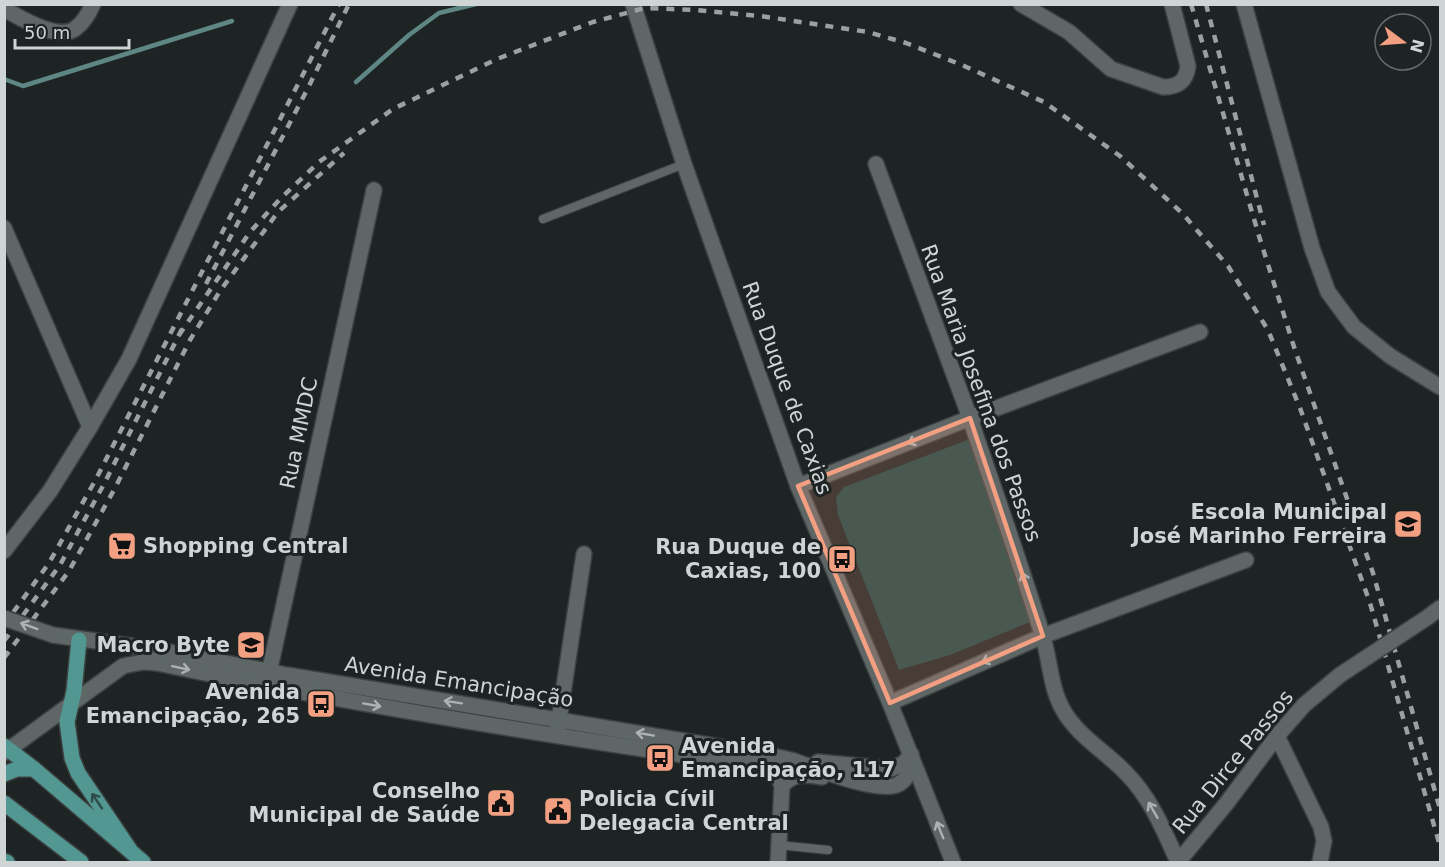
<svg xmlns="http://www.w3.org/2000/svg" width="1445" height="867" font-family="'DejaVu Sans',sans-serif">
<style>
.green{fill:#1e4745}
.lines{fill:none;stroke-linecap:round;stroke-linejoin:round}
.stream{stroke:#5d8684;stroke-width:4.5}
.lane-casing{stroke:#3b4141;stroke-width:10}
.street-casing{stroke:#3b4141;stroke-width:18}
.secondary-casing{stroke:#3b4141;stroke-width:18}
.primary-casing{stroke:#3b4141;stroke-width:18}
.lane{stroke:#5e6766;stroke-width:8}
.street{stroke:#5e6766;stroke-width:15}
.secondary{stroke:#5e6766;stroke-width:15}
.primary{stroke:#539793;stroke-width:15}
.rail{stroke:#9ba1a0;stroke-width:4.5;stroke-dasharray:8 8;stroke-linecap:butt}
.secondary-bridge-casing{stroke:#3b4141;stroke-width:18;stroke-linecap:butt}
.secondary-bridge{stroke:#5e6766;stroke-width:15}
.oneway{stroke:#adb3b3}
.oneway2{stroke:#304c4a}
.marked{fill:#f39f82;fill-opacity:0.2;stroke:#f39f82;stroke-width:4.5;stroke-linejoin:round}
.labels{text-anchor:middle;stroke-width:6;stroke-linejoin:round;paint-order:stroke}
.street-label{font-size:21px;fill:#cfd4d4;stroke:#1d2423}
.poi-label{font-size:21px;font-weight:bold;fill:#cfd4d4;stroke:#1d2423;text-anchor:end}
</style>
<rect width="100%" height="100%" fill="#1d2423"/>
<path class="green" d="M 970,439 L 1030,622 L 950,655 L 899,670 L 838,515 L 836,497 L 844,487 Z"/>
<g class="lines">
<g class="stream">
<path d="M 4,79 L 23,86 L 232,21"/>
<path d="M 356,82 L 409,35 L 439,13 L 476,4"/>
</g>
<g class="lane-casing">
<g id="lane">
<path d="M 543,219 L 684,164"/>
<path d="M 778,845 L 828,850"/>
</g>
</g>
<g class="street-casing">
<g id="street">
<path d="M 1021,4 L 1069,32 L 1111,69 L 1163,87 C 1178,87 1186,82 1188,66 L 1172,4"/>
<path d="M 4,9 C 21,18 59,42 76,28 C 84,22 89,13 93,4"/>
<path d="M 876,164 L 970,418 L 1200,332"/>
<path d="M 4,228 L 90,427"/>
<path d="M 4,551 L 50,491 L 90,427 L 129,359 L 290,4"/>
<path d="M 267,682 L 374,190"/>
<path d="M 890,703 L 1043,636 L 1246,560"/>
<path d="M 557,733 L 584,554"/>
<path d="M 1277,736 L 1321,827 L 1324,841 L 1320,862"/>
</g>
</g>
<g class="secondary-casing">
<g id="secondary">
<path d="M 633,4 L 684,164 L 798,486 L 890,703 L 953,862"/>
<path d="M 1244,4 L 1312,248 L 1328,292 L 1354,327 L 1390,356 L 1440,387"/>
<path d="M 798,486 L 970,418 C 994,490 1020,561 1042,634 C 1050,658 1050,686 1062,708 C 1076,735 1105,751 1126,773 C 1151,798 1164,831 1178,862"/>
<path d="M 1428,617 L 1440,608"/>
<path d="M 53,635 L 160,650 L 287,675 L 764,754 C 773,756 782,758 791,760 C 813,767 880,795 899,784 C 909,778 911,767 911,756"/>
<path d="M 4,753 L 123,666 L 143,662 L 157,663 C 358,706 560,737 763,767 L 777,774 L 782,786 L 778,862"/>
<path d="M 818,762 L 891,769 L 904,763 L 911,754"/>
<path d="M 782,786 C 794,772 806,775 822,777"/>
<path d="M 1178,862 L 1226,804 L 1277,736 L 1304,705 L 1340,675"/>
</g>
</g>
<g class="primary-casing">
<g id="primary">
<path d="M 79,640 L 74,691 L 67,722 L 72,758 L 78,773 L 130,850"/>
<path d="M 4,746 L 34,769 L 143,862"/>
<path d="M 4,774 L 17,769 L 34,769"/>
<path d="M 4,803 L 81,862"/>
<path d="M 4,861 L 7,862"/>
</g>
</g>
<use href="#lane" class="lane"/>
<use href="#street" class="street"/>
<use href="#secondary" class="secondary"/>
<use href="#primary" class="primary"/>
<g class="rail">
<path d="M 1191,4 L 1259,236 L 1295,350 L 1373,573 L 1440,809"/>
<path d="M 1206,4 L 1264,225"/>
<path d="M 206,284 L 309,86 L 349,4"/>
<path d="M 179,335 L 250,232 L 280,199 L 319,162 L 393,109 L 497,59 L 593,22 L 645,8 L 696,10 L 760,16 L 868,32 L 906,43 L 962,65 L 1044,102 L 1120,156 L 1182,213 L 1228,266 L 1268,330 L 1300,408 L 1370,603 L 1440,846"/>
<path d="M 4,625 L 49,563 L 96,479 L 339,4"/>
<path d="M 4,641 L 60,565 L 105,482 L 182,329"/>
<path d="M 4,658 L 69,571 L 115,488 L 190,340 L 220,291 L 278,212 L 344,153"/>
</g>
<g class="secondary-bridge-casing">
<g id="secondary-bridge">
<path d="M 4,618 L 53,635"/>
<path d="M 1340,675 L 1428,617"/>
</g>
</g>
<use href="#secondary-bridge" class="secondary-bridge"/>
</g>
<defs><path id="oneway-shaft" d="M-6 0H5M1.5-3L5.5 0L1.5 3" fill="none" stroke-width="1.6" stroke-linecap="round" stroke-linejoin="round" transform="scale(1.5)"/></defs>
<g class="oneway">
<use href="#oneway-shaft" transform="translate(916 440) rotate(158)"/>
<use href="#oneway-shaft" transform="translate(1025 581) rotate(-109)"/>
<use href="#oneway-shaft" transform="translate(29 626) rotate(-160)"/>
<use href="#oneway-shaft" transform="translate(990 659) rotate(156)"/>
<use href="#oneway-shaft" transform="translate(181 668) rotate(12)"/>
<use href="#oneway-shaft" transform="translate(453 702) rotate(-171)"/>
<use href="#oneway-shaft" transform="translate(372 705) rotate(10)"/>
<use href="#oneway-shaft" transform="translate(645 734) rotate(-170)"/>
<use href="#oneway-shaft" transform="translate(1153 810) rotate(-120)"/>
<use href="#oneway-shaft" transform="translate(940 830) rotate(-112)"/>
</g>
<use class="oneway2" href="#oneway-shaft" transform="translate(97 801) rotate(-124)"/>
<path class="marked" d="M 970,418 L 1043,636 L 890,703 L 798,486 Z"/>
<defs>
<g id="school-square" transform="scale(1.5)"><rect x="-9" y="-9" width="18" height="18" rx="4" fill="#f39f82" stroke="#1d2423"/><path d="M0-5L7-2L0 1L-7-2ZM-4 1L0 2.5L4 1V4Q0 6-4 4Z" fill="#111"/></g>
<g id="supermarket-square" transform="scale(1.5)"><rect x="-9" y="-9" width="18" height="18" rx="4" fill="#f39f82" stroke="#1d2423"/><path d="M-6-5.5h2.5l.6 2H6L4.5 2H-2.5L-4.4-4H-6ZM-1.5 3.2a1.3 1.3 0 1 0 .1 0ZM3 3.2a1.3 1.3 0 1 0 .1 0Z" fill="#111"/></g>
<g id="bus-square" transform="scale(1.5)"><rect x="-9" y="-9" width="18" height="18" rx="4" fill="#f39f82" stroke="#1d2423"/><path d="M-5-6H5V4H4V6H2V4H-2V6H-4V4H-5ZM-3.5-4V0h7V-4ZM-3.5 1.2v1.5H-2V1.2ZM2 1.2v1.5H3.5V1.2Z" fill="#111"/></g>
<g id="civic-square" transform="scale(1.5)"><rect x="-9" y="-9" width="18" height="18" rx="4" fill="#f39f82" stroke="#1d2423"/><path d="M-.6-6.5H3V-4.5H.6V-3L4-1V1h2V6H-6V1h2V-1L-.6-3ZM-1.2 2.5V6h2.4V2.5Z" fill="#111"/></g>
</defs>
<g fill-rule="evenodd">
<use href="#school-square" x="1408" y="524"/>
<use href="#supermarket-square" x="122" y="546"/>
<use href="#bus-square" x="842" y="559"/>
<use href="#school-square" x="251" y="645"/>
<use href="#bus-square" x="321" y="704"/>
<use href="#bus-square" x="660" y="758"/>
<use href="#civic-square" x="501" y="803"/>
<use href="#civic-square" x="558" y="811"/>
</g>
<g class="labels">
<g class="street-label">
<text transform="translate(787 388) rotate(70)" y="7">Rua Duque de Caxias</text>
<text transform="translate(981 393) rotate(70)" y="7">Rua Maria Josefina dos Passos</text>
<text transform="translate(299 433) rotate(-78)" y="7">Rua MMDC</text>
<text transform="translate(459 682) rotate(9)" y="7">Avenida Emancipação</text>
<text transform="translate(1233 762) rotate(-51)" y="7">Rua Dirce Passos</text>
</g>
<g class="poi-label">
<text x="1387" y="519">Escola Municipal<tspan x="1387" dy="24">José Marinho Ferreira</tspan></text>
<text x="143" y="553" text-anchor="start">Shopping Central</text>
<text x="821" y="554">Rua Duque de<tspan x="821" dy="24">Caxias, 100</tspan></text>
<text x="230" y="652">Macro Byte</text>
<text x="300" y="699">Avenida<tspan x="300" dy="24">Emancipação, 265</tspan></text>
<text x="681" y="753" text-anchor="start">Avenida<tspan x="681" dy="24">Emancipação, 117</tspan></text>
<text x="480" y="798">Conselho<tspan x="480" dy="24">Municipal de Saúde</tspan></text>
<text x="579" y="806" text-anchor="start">Policia Cívil<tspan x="579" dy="24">Delegacia Central</tspan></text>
</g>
</g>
<rect width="1445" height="867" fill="none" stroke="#cfd4d4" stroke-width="12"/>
<g transform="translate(1403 42) rotate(106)"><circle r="28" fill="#1d2423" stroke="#646a6a" stroke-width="1.5"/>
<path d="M0-4.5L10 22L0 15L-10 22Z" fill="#f39f82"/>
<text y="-9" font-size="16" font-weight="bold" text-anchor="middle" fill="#cfd4d4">N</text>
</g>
<path d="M15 39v9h114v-9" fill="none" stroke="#cfd4d4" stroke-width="3"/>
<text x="24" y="39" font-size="18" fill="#cfd4d4" stroke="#1d2423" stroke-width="4.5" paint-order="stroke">50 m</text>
</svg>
